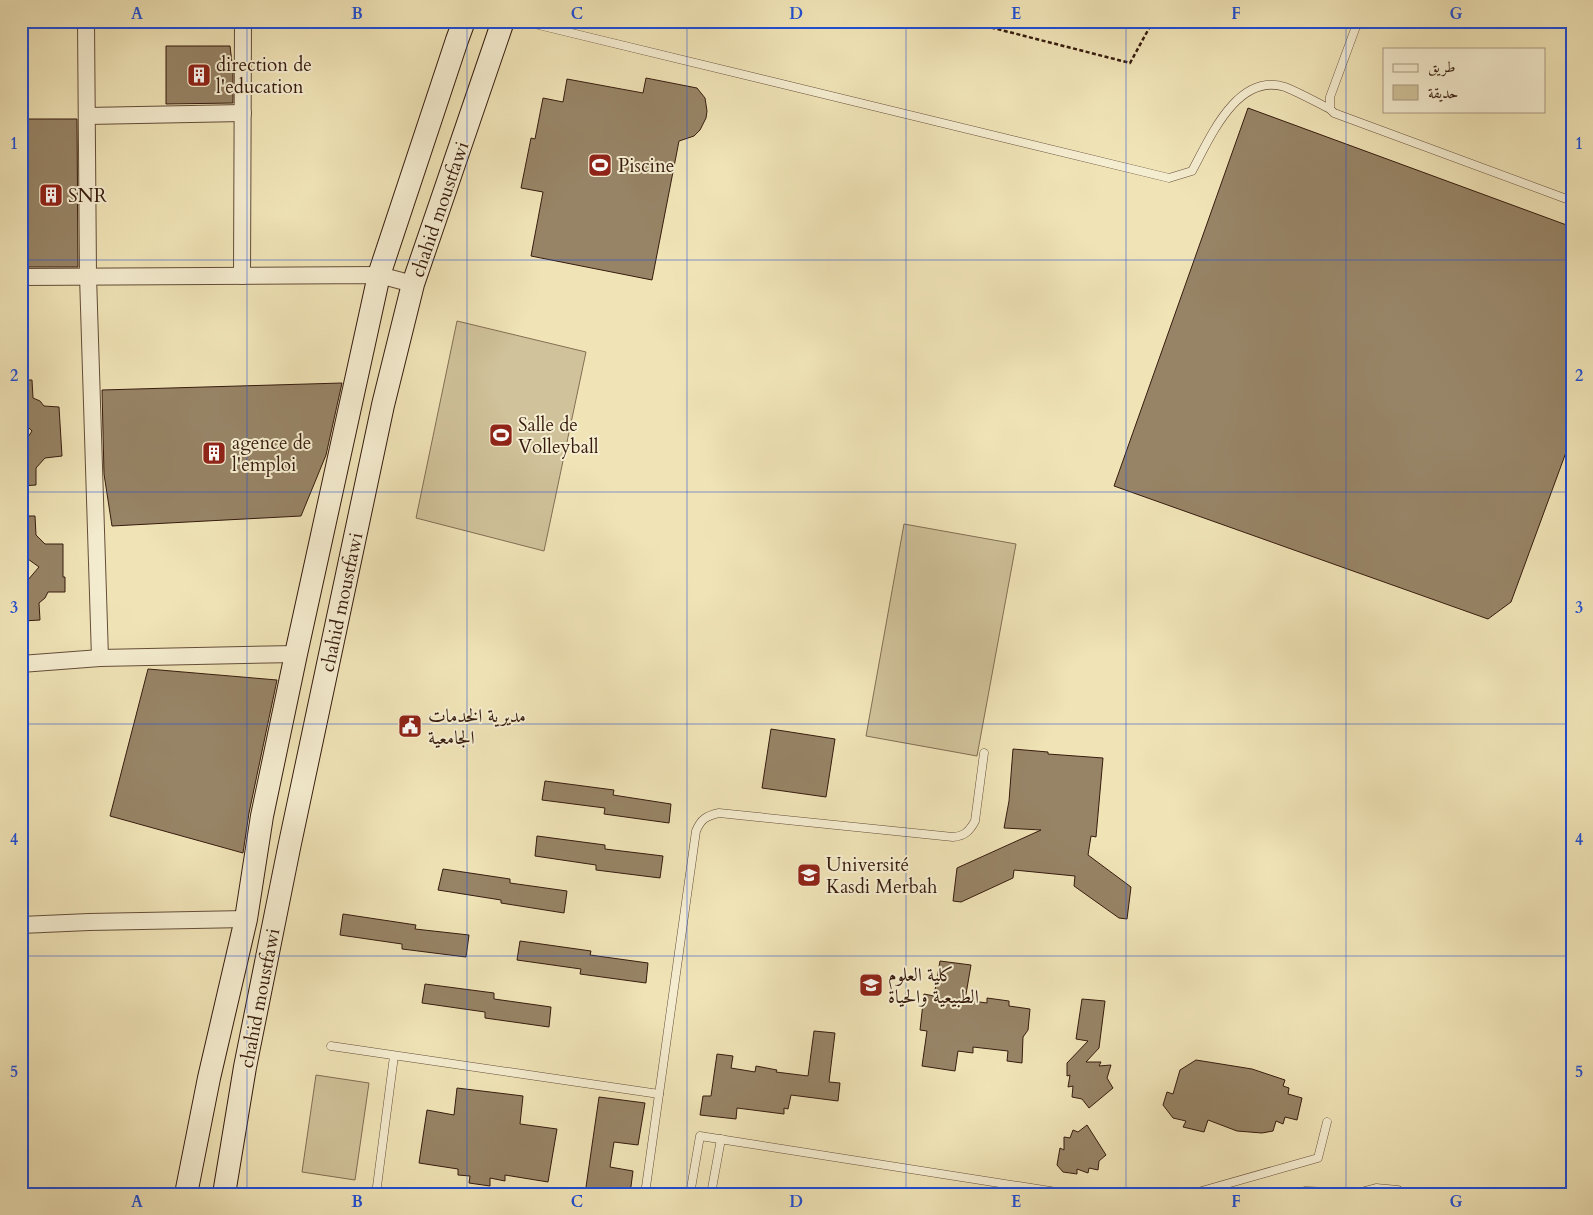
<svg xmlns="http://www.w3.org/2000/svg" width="1593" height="1215" font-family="Cardo,Amiri,serif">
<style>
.green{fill:#d0c29a;stroke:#836e54}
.building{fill:#978466;stroke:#361b0e}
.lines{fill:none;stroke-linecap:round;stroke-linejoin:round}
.service-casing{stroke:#644d38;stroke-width:9}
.minor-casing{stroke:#644d38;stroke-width:18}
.secondary-casing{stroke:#361b0e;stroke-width:24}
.path{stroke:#361b0e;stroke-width:2.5;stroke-dasharray:4 2.5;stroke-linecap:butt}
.service{stroke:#f5edd0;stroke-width:8}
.minor{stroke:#f5edd0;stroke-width:16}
.secondary{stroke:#f5edd0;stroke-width:22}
.grid{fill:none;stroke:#1d4ed8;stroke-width:1;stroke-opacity:0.55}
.labels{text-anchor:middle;stroke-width:4;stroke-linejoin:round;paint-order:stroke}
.poi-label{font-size:19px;fill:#361b0e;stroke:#f5edd0;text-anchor:start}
.street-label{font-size:19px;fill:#361b0e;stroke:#f5edd0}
.neatline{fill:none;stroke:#1d4ed8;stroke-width:2}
.grid-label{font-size:16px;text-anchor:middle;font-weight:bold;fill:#1d4ed8}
</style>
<rect width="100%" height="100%" fill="#f0e4b7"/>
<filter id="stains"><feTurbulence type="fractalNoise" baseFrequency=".004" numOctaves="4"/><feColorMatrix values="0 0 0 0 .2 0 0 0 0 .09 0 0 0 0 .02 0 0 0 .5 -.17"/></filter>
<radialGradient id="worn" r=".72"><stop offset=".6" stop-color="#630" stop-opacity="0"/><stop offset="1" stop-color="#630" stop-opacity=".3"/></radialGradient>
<g class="green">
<path d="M 457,321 L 586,352 L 544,551 L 416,518 Z"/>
<path d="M 904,524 L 1016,544 L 977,756 L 866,736 Z"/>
<path d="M 316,1075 L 369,1083 L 355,1180 L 302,1172 Z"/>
</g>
<g class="building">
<path d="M 166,46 L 230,46 L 233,71 L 233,103 L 166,104 Z"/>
<path d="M 646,78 L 697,88 L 705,98 L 707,111 L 706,118 L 700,130 L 694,136 L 679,141 L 652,280 L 531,256 L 543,192 L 521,188 L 531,138 L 535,139 L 543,98 L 563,102 L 567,79 L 643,93 Z"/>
<path d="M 1248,108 L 1572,227 L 1572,436 L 1511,602 L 1488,619 L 1114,486 Z"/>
<path d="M 21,119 L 77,119 L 78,267 L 21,267 Z"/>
<path d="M 21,380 L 32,380 L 33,398 L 40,401 L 44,406 L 59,407 L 62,456 L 45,458 L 36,468 L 36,485 L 21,486 L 21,448 L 32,431 L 21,420 Z"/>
<path d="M 342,383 L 326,455 L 301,516 L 112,526 L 104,474 L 102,390 Z"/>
<path d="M 21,516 L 35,516 L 36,535 L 45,544 L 63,544 L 63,577 L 65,577 L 65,592 L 48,592 L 45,598 L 39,603 L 40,620 L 23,621 L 22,587 L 39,567 L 21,554 Z"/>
<path d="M 148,669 L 277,680 L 249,813 L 243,853 L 110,816 Z"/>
<path d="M 771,729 L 835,739 L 826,797 L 762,788 Z"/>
<path d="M 1013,749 L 1048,752 L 1048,754 L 1103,758 L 1096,837 L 1091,836 L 1088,855 L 1131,887 L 1127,919 L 1119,918 L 1074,886 L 1075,876 L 1014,870 L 1013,878 L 961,902 L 953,901 L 957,868 L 1041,830 L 1004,828 L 1009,801 Z"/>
<path d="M 545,781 L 614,790 L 613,795 L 671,804 L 669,823 L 604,814 L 605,808 L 542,800 Z"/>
<path d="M 537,836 L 605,845 L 605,849 L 663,856 L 660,878 L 596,870 L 596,865 L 535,856 Z"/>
<path d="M 443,869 L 510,879 L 510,883 L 567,891 L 564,913 L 501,903 L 501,900 L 438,890 Z"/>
<path d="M 343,914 L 416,925 L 415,929 L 469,935 L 466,957 L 402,949 L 402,944 L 340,935 Z"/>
<path d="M 520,941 L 591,951 L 590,955 L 648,963 L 646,983 L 580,974 L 581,969 L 517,960 Z"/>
<path d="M 940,961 L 971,965 L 965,1000 L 987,1003 L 987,998 L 1009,1001 L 1009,1006 L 1030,1009 L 1028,1030 L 1023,1037 L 1022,1063 L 1007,1061 L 1008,1051 L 973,1047 L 973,1053 L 958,1051 L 955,1071 L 922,1066 L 927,1031 L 920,1030 L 924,994 L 934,996 Z"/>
<path d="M 425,984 L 494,993 L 494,999 L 551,1007 L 549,1027 L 485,1018 L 485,1012 L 422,1003 Z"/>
<path d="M 1082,999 L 1105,1001 L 1099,1048 L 1086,1062 L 1101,1062 L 1099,1066 L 1111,1065 L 1107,1078 L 1113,1088 L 1089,1108 L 1082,1099 L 1072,1097 L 1073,1086 L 1068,1087 L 1070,1075 L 1067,1076 L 1067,1063 L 1088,1041 L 1076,1039 Z"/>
<path d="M 814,1031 L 835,1033 L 829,1082 L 840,1083 L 838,1101 L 791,1095 L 788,1109 L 784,1108 L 784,1114 L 737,1108 L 736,1119 L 700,1115 L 703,1096 L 711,1096 L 717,1054 L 733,1056 L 731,1068 L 755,1072 L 756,1066 L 777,1070 L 776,1072 L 808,1076 Z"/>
<path d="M 1196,1060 L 1252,1069 L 1285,1080 L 1283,1086 L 1289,1088 L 1288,1094 L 1302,1098 L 1297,1120 L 1285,1117 L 1283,1124 L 1276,1121 L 1273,1131 L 1262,1133 L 1237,1131 L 1208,1120 L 1204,1132 L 1183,1127 L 1186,1121 L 1173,1118 L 1163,1105 L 1167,1092 L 1173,1094 L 1180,1070 Z"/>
<path d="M 457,1088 L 523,1096 L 520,1124 L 557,1129 L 548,1182 L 505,1175 L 505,1181 L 490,1178 L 490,1186 L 469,1183 L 470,1176 L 458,1175 L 458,1169 L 419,1163 L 427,1110 L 454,1115 Z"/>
<path d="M 599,1097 L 645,1103 L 638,1145 L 614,1142 L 610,1167 L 633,1171 L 630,1194 L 585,1194 Z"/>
<path d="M 1087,1125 L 1106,1155 L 1099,1161 L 1098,1170 L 1089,1168 L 1088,1173 L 1077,1169 L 1077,1174 L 1063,1172 L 1057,1165 L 1060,1148 L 1064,1150 L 1064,1137 L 1070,1138 L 1073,1130 L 1078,1132 Z"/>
</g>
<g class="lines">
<g class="service-casing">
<g id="service">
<path d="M 522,21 L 1169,178 L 1192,171 C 1210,138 1237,72 1285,87 C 1300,93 1316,102 1330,109"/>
<path d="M 1358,21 L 1330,97 L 1330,109 L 1334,113 L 1572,201"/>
<path d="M 331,1046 L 659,1094"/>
<path d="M 376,1194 L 394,1056"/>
<path d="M 645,1194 L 696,831 C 701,819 706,816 719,813 L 953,837 C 964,836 969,832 975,821 L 984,753"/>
<path d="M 690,1194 L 700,1136 L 1069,1194"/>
<path d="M 711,1194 L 721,1139"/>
<path d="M 1191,1194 L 1318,1158 L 1327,1122"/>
<path d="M 1294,1194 L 1305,1191 L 1357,1193 L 1376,1188 L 1398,1190 L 1403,1194"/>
</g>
</g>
<g class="minor-casing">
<g id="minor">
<path d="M 86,21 L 88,276 L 100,658"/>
<path d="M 87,116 L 243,113"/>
<path d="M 242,276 L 243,21"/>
<path d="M 21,277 L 379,275 L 413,284"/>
<path d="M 21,664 L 100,658 L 296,654"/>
<path d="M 21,925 L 89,922 L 246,919"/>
</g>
</g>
<g class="secondary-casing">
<g id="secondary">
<path d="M 186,1194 L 209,1078 L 246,919 L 262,816 L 296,654 L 379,275 L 457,40 L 464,21"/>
<path d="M 224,1194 L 245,1067 L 289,848 L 383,405 L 413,284 L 503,21"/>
</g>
</g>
<path class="path" d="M 966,21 L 1130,63 L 1153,21"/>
<use href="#service" class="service"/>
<use href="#minor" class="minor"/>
<use href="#secondary" class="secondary"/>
</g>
<path class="grid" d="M 247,21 L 247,1194M 467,21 L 467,1194M 687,21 L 687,1194M 906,21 L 906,1194M 1126,21 L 1126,1194M 1346,21 L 1346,1194M 21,260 L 1572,260M 21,492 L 1572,492M 21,724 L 1572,724M 21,956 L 1572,956"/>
<defs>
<g id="building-square" transform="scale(1.25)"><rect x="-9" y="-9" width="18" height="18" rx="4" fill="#8f2418" stroke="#f5edd0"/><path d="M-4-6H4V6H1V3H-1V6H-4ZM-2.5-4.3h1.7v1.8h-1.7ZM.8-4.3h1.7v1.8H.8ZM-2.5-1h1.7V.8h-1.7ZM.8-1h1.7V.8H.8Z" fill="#fff"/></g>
<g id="stadium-square" transform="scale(1.25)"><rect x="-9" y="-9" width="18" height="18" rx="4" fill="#8f2418" stroke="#f5edd0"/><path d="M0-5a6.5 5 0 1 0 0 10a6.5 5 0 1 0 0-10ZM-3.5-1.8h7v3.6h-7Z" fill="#fff"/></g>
<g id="civic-square" transform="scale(1.25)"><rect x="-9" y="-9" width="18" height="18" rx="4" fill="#8f2418" stroke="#f5edd0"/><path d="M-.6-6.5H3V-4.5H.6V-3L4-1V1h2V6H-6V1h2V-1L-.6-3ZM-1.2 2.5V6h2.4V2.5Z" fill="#fff"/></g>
<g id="university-square" transform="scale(1.25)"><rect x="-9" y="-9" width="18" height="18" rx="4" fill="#8f2418" stroke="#f5edd0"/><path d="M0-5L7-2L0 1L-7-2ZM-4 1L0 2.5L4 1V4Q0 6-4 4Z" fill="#fff"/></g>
</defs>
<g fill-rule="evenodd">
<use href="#building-square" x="199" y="75"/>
<use href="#stadium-square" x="600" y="165"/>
<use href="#building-square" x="51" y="195"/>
<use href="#stadium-square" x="501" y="435"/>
<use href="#building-square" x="214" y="453"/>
<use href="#civic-square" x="410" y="726"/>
<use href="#university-square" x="809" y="875"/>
<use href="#university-square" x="871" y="985"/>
</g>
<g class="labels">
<g class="poi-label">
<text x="216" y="71">direction de<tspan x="216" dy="22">l'education</tspan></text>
<text x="618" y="172">Piscine</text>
<text x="68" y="202">SNR</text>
<text x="518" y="431">Salle de<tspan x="518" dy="22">Volleyball</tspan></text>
<text x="232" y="449">agence de<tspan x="232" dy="22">l'emploi</tspan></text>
<text x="428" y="722">مديرية الخدمات<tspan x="428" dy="22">الجامعية</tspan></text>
<text x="826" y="871">Université<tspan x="826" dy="22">Kasdi Merbah</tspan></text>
<text x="888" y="981">كلية العلوم<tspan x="888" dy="22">الطبيعية والحياة</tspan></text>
</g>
<g class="street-label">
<text transform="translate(439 209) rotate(-71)" y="7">chahid moustfawi</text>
<text transform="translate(341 602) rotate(-78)" y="7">chahid moustfawi</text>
<text transform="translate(259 998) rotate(-79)" y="7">chahid moustfawi</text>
</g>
</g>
<rect width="1593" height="1215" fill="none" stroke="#f0e4b7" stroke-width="55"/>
<rect x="1383" y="48" width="162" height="65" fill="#f5edd0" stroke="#a99982"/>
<rect x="1393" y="64" width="25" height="8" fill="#f5edd0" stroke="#a99982"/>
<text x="1428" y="72" font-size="15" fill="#361b0e">طريق</text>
<rect x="1393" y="85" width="25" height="15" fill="#d0c29a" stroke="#a99982"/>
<text x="1428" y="98" font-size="15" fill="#361b0e">حديقة</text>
<rect x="28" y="28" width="1538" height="1160" class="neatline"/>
<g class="grid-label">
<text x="137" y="19">A</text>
<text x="357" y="19">B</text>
<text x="577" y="19">C</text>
<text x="796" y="19">D</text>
<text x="1016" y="19">E</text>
<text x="1236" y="19">F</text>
<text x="1456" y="19">G</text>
<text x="14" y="149">1</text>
<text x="1579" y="149">1</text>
<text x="14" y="381">2</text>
<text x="1579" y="381">2</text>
<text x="14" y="613">3</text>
<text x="1579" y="613">3</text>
<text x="14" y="845">4</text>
<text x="1579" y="845">4</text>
<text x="14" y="1077">5</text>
<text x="1579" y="1077">5</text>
<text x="137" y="1207">A</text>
<text x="357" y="1207">B</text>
<text x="577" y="1207">C</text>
<text x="796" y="1207">D</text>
<text x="1016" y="1207">E</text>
<text x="1236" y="1207">F</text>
<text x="1456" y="1207">G</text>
</g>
<rect width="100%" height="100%" filter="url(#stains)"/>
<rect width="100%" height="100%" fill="url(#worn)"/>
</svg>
